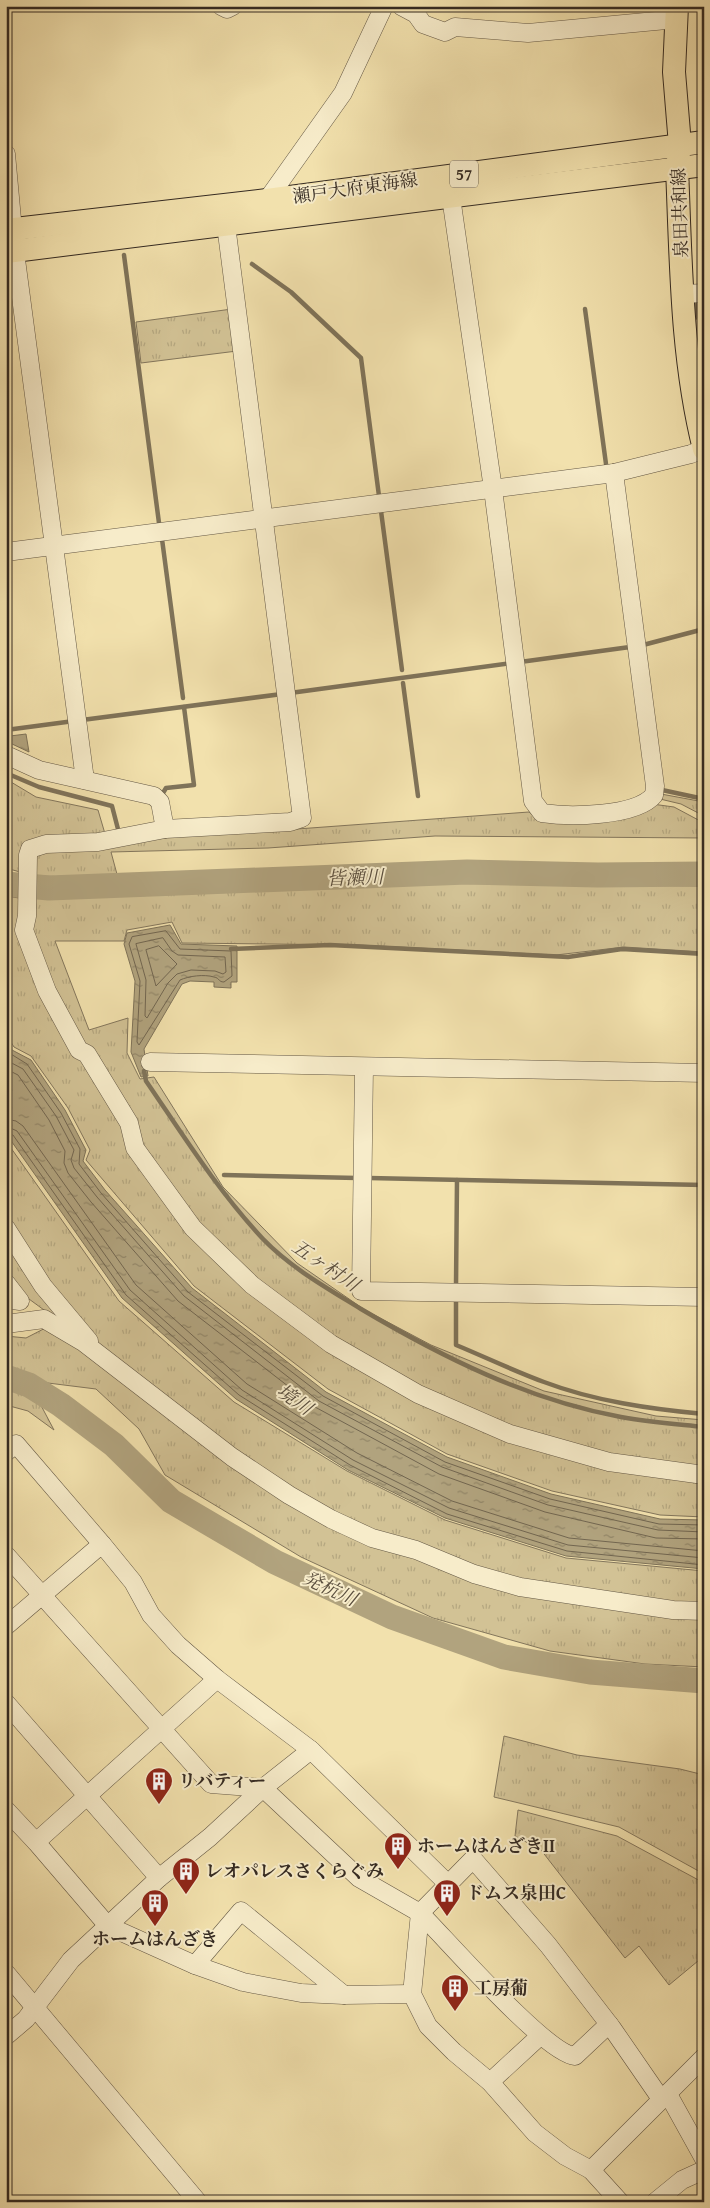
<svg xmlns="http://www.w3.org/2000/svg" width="710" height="2208" font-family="'Gentium Book Plus','Noto Serif JP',serif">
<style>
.grass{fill:url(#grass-tufts);stroke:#83765c}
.water{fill:url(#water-ripples);stroke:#7f7359}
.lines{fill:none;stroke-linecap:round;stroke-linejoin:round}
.shore{stroke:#726650;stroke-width:1}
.stream{stroke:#7f7359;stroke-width:4.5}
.river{stroke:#b1a37e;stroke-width:25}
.minor-casing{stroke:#645845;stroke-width:19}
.major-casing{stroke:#342a22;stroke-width:24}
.minor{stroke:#f7ecca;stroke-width:18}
.major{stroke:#f2e1ad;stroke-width:22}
.labels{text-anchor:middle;stroke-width:4;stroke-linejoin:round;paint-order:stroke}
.shield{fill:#f7ecca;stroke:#6e6454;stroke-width:1}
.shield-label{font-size:16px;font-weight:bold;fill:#342a22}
.street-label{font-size:18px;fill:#342a22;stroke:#f7ecca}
.poi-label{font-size:18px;font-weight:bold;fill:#342a22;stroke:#f7ecca;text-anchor:start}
.water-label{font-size:19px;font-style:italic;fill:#5a4e3e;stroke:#f7ecca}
</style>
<defs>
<pattern id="grass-tufts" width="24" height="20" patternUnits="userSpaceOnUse" patternTransform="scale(1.25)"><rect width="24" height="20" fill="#d2c295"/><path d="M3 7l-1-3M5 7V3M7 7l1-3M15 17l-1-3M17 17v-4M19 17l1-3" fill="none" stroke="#b5a780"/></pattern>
<pattern id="water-ripples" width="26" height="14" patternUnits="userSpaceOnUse" patternTransform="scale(1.25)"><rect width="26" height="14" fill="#b1a37e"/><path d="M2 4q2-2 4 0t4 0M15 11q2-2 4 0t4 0" fill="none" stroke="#918567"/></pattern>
</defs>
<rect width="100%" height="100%" fill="#f2e1ad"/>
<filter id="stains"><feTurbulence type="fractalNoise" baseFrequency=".004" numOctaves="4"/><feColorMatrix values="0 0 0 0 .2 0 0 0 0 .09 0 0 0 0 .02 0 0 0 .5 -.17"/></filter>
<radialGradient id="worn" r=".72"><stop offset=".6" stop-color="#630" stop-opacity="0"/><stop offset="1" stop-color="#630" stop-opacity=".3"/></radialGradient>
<g class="grass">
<path d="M 232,309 L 237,351 L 141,363 L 136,322 Z"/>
<path d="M 6,779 L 36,797 L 98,810 L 108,844 L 164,833 L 297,829 L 529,812 L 536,817 L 652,804 L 674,807 L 704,823 L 704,838 L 435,836 L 268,848 L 111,852 L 118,878 L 34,876 L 6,868 Z"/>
<path d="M 661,794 L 704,802 L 704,816 L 681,804 L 660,799 Z"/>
<path d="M 418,883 L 704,886 L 704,952 L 624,947 L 556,955 L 359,945 L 182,943 L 172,922 L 127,930 L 124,941 L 55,941 L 89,1030 L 128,1018 L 127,1053 L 140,1079 L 154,1077 L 223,1187 L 297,1263 L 365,1310 L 431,1345 L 544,1391 L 656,1416 L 704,1420 L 704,1517 L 660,1515 L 552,1491 L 447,1454 L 328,1389 L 194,1286 L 86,1160 L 90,1150 L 68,1108 L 31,1056 L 14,1047 L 6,1034 L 6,896 L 19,898 Z"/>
<path d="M 6,1141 L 119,1301 L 234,1402 L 347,1471 L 445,1520 L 566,1558 L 704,1571 L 704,1667 L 645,1664 L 550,1651 L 433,1618 L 301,1557 L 165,1475 L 139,1429 L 96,1389 L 48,1383 L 6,1367 L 6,1336 L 26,1338 L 59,1321 L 29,1299 L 6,1270 Z"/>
<path d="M 6,1385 L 36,1396 L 54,1430 L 28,1411 L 6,1405 Z"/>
<path d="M 504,1736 L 577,1755 L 680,1769 L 704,1775 L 704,1874 L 619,1827 L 494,1797 Z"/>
<path d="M 518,1810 L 617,1836 L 704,1883 L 704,1956 L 669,1985 L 639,1946 L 625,1958 L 541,1850 L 515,1836 Z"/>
</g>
<g class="water">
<path d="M 26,734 L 29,752 L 10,743 L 10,736 Z"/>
<path d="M 6,872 L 21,875 L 20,895 L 6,893 Z"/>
<path d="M 170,925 L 181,944 L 237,946 L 237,982 L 231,982 L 231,988 L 214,987 L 214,982 L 190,981 L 182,984 L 144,1049 L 148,1076 L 141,1077 L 131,1052 L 135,981 L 124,944 L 127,933 Z"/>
<path d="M 6,1041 L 12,1050 L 31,1060 L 65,1110 L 86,1150 L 83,1161 L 105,1190 L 192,1288 L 326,1392 L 447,1457 L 551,1494 L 660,1519 L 704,1520 L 704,1569 L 566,1556 L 445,1518 L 348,1470 L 236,1399 L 122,1298 L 7,1135 Z"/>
</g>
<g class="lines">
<g class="shore">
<path d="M 166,931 L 180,949 L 231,951 L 232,976 L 224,982 C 218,982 220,978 214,977 C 204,974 189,976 180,980 L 139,1045 L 137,1042 L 140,981 L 129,944 L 132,937 Z"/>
<path d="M 163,938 L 172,951 L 178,955 L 225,957 L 226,972 L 223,974 L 215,971 L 191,970 L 177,974 L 168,983 L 147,1018 L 145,1016 L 146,980 L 136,944 Z"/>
<path d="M 159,946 L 177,964 L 156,986 L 146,950 Z"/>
<path d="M 6,1051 L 27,1064 L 61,1113 L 80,1149 L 79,1164 L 101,1193 L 188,1292 L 323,1396 L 445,1462 L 550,1499 L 659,1524 L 704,1525"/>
<path d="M 6,1060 L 23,1069 L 56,1116 L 74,1150 L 71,1160 L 74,1168 L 97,1197 L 184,1296 L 319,1401 L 442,1467 L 548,1505 L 658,1530 L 704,1532"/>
<path d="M 6,1069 L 18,1075 L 49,1120 L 65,1151 L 64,1163 L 68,1173 L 91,1202 L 178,1301 L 315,1407 L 439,1474 L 545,1512 L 656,1538 L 704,1539"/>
<path d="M 6,1119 L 16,1121 L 23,1126 L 136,1285 L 247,1384 L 357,1453 L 452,1501 L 569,1538 L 704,1551"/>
<path d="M 6,1126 L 17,1131 L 130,1290 L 242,1390 L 353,1460 L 449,1508 L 568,1545 L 704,1558"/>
<path d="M 6,1133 L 13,1135 L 126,1295 L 239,1395 L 350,1465 L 447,1514 L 567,1551 L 704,1565"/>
</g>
<g class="stream">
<path d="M 124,255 L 159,523"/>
<path d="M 252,264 L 291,292 L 361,358 L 379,496"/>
<path d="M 695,299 L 695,318"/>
<path d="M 585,309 L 606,464"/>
<path d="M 381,511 L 402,670"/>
<path d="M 162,539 L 183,698"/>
<path d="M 643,645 L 704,629"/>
<path d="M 520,662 L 630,647"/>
<path d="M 403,683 L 418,796"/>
<path d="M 290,693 L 512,663"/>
<path d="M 82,720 L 282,694"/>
<path d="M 6,730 L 74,721"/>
<path d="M 6,773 L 39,787 L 112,806 L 119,833"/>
<path d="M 662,790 L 704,799"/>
<path d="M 163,793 L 166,788 L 194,785 L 184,707"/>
<path d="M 231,949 L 330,945 L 568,957 L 622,949 L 704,954"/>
<path d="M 144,1071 L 146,1081 C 183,1135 218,1191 263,1239 C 291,1268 327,1288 361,1309 C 442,1357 528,1400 621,1417 C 649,1422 676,1424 704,1427"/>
<path d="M 224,1175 L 357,1178"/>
<path d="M 369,1178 L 704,1185"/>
<path d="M 456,1286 L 457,1180"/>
<path d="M 456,1298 L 456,1345 C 485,1357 514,1371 544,1382 C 594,1401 650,1409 704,1414"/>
</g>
<g class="river">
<path d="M 6,884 L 49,888 L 467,872 L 598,875 L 704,874"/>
<path d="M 6,1377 L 29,1385 L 61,1405 L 114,1445 L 171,1501 L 275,1562 L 392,1617 L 504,1657 L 590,1672 L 704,1681"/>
</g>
<g class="minor-casing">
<g id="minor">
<path d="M 221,6 L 227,9 L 233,6"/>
<path d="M 401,6 L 416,14 L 423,24 L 445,32 L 455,27 L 528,33 L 677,19"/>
<path d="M 6,154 L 15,252 L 85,780"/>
<path d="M 451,197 L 493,489 L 533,801 L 542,813 C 568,817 636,817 654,795 L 655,786 L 614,473"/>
<path d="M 267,200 L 343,93 L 384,6"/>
<path d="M 226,225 L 302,818 L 290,822 L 165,829 L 98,842 L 46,844 L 30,849 L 28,855 L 27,916 L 24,930 L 47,991 L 79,1050 L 87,1054 L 129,1123 L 135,1148 L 193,1228 L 252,1285 L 331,1344 L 418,1394 L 510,1434 L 609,1462 L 704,1475"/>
<path d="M 683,294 L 704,293"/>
<path d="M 6,552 L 614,473 L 691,454 L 704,449"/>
<path d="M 6,755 L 39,770 L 154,796 L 160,802 L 165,829"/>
<path d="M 150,1062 L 704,1073"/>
<path d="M 364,1067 L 361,1291 L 704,1297"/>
<path d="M 6,1228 L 43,1286 L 89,1341"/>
<path d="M 6,1283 L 20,1301 L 6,1299"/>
<path d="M 6,1324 L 44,1319 L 83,1342 L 232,1457 L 289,1495 L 331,1519 L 372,1538 L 416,1550 L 474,1574 L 520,1587 L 673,1610 L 704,1611"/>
<path d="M 6,1452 L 16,1444 L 102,1544"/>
<path d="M 6,1555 L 211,1784 L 263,1788 L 359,1878 L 420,1913 L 473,1859 L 548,1945 L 612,2028 L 661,2099"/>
<path d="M 6,1626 L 102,1544 L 133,1582 L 151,1615 L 178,1645 L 217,1679"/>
<path d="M 6,1703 L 159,1878"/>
<path d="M 6,1810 L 36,1842 L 108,1926 L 195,1965 L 243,1982 L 301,1993 L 344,1995 L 412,1994"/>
<path d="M 36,1842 L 217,1679 L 311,1750"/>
<path d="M 420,1913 L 412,1994 L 428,2026 L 454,2052 L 490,2082 L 535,2133 L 565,2156 L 591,2170 L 704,2057"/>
<path d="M 420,1913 C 446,1939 546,2054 575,2056 L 609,2024"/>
<path d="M 195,1965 L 241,1911 L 344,1995"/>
<path d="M 6,1973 L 198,2202"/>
<path d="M 6,2036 L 26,2019 L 71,1960 L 159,1878 L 210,1837 L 263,1788 L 311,1750 L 447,1883"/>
<path d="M 490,2082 L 540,2036"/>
<path d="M 668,2094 L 704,2159"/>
<path d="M 591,2170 L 620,2202"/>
<path d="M 655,2202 L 682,2180 L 704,2170"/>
</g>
</g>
<g class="major-casing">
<g id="major">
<path d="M 677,6 L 674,72 L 680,145 L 677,168 C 681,262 681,357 704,449"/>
<path d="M 6,230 L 267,200 L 704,142"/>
<path d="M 6,252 L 704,165"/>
</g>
</g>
<use href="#minor" class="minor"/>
<use href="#major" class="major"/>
</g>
<defs>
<g id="building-pin" transform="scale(1.4375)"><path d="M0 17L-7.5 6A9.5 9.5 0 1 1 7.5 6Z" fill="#8f2418" stroke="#f7ecca"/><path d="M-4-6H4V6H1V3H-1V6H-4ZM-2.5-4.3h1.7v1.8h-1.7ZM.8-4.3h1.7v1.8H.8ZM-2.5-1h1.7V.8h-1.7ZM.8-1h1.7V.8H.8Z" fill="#fff"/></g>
</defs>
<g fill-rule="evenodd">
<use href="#building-pin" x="159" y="1781"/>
<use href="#building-pin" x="398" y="1846"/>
<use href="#building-pin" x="186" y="1871"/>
<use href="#building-pin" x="447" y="1893"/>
<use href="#building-pin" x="155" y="1903"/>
<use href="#building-pin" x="455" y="1988"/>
</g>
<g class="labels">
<rect class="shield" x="450" y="160.5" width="28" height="27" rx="4"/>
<g class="shield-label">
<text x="464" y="180">57</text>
</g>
<g class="street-label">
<text transform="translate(355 188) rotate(-8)" y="6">瀬戸大府東海線</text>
<text transform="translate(680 213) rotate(-92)" y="6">泉田共和線</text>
</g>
<g class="poi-label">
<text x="178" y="1787">リバティー</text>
<text x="417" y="1852">ホームはんざきⅡ</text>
<text x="205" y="1877">レオパレスさくらぐみ</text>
<text x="466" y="1899">ドムス泉田C</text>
<text x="155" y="1945" text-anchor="middle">ホームはんざき</text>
<text x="474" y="1994">工房葡</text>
</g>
<g class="water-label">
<text transform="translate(355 877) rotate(-2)" y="7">皆瀬川</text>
<text transform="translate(326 1265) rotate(34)" y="7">五ヶ村川</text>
<text transform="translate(295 1399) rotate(35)" y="7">境川</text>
<text transform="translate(330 1588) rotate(25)" y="7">発杭川</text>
</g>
</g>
<rect width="710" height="2208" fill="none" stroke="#f2e1ad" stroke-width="25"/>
<rect x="8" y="8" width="695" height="2193" fill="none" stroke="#342a22" stroke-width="2.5"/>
<rect x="12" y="12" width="685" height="2183" fill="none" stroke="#342a22"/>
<rect width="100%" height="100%" filter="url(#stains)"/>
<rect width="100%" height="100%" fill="url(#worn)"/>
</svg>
